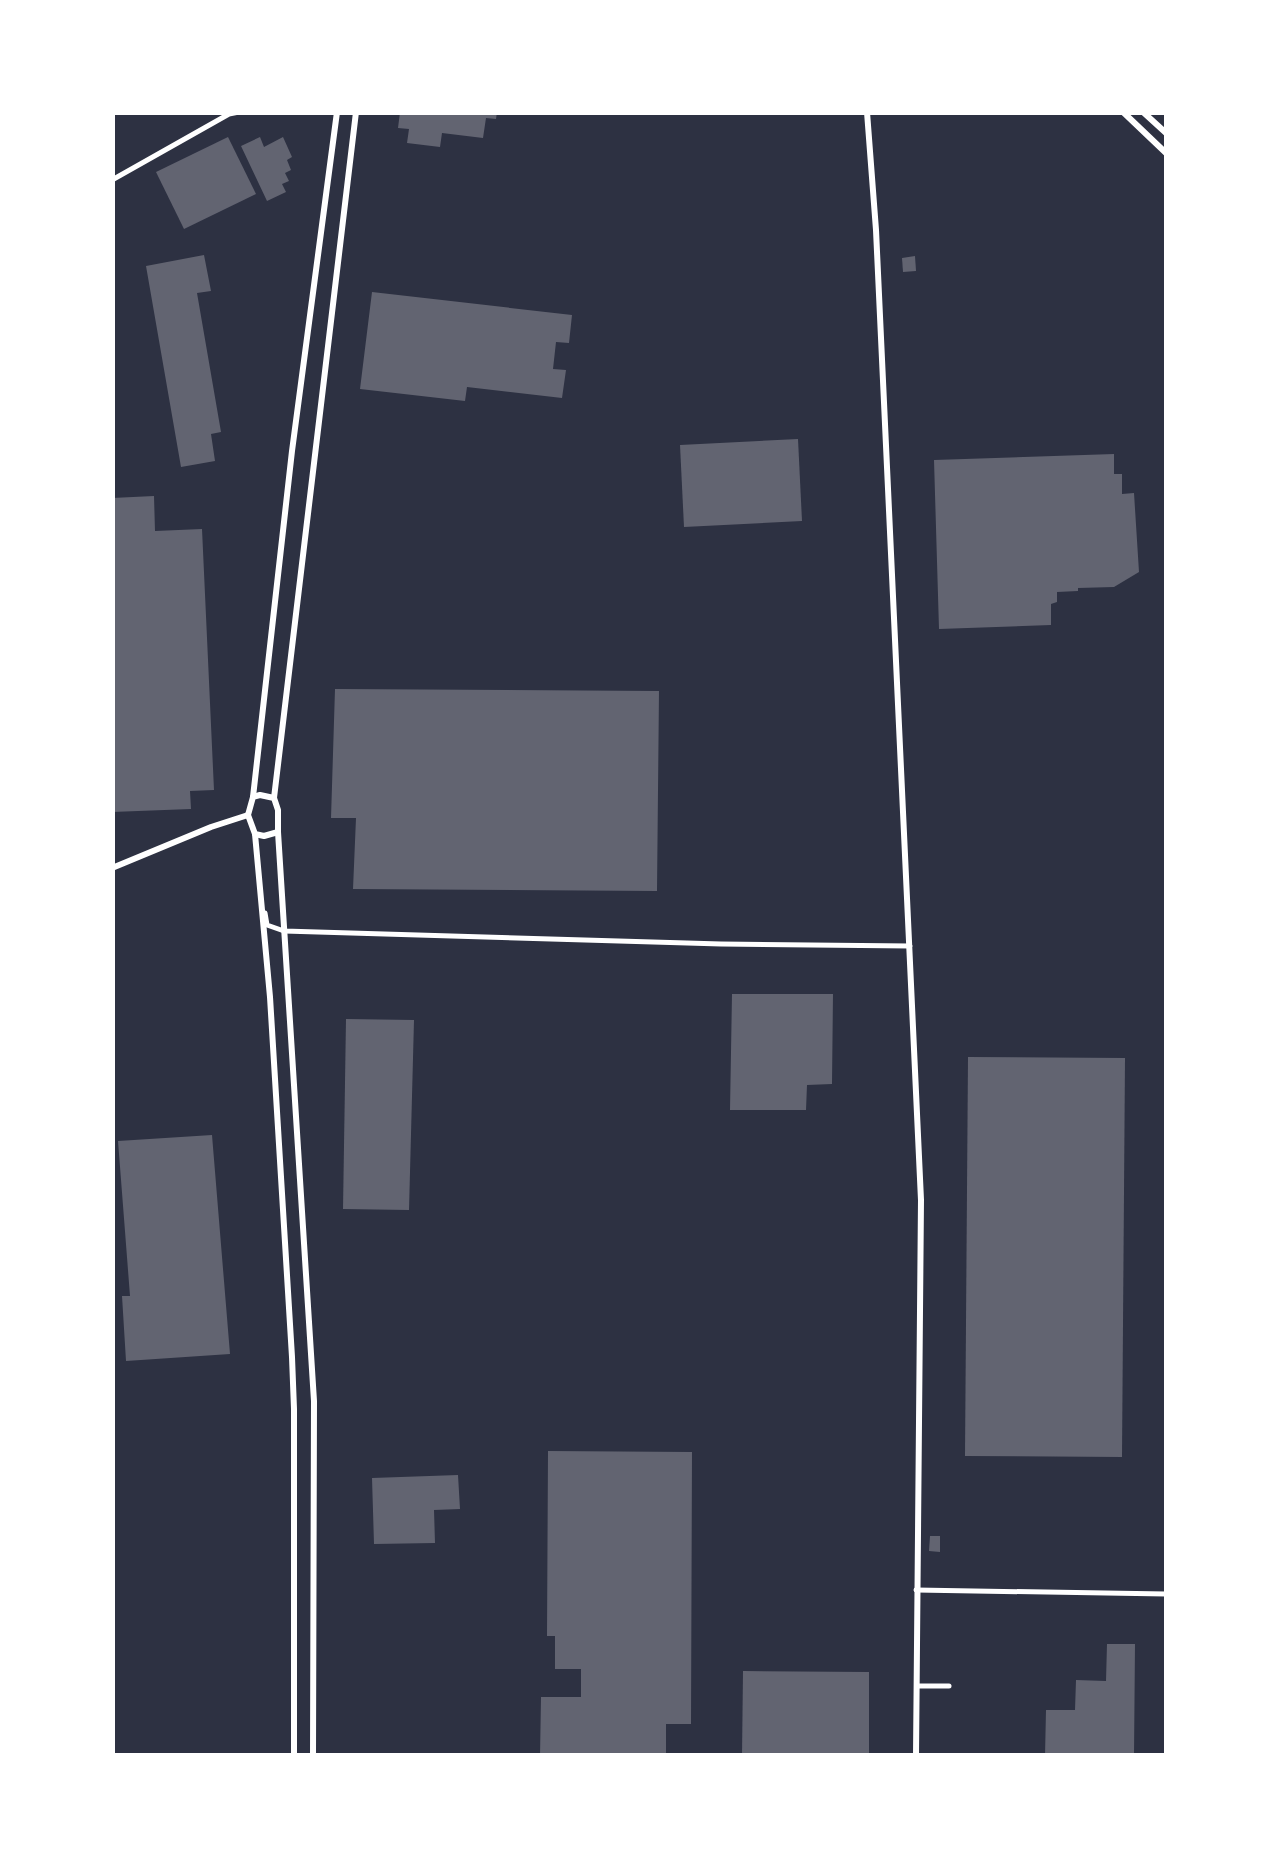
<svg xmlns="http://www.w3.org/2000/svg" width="1279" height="1868" font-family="'Source Sans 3',sans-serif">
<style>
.building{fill:#626471}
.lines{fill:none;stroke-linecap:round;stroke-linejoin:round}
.minor{stroke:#fff;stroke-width:5}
.tertiary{stroke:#fff;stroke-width:6}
.secondary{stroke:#fff;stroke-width:6}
</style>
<rect width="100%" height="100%" fill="#2d3142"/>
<g class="building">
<path d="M 400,112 L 497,112 L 496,119 L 486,118 L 483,138 L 442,133 L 440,147 L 407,143 L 409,129 L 398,128 Z"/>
<path d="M 228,137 L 256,194 L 184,229 L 156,172 Z"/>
<path d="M 260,137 L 264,147 L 283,137 L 292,157 L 287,160 L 291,170 L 285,173 L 289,181 L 282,184 L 286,192 L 267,201 L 241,146 Z"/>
<path d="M 204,255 L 211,291 L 197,293 L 221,432 L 211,434 L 215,461 L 181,467 L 146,266 Z"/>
<path d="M 915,256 L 916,271 L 903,272 L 902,258 Z"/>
<path d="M 372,292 L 572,315 L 569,343 L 556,342 L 553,369 L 566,370 L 562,398 L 467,387 L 465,401 L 360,389 Z"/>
<path d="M 798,439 L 802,521 L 684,527 L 680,445 Z"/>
<path d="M 1114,454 L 1114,474 L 1122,474 L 1122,494 L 1134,493 L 1139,572 L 1114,587 L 1078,588 L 1078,591 L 1057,592 L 1057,602 L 1051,604 L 1051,625 L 939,629 L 934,460 Z"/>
<path d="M 154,496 L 155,531 L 202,529 L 214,790 L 190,791 L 191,809 L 112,812 L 112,498 Z"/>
<path d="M 335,689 L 659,691 L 657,891 L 353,889 L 356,818 L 331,818 Z"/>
<path d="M 732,994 L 833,994 L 832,1084 L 807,1085 L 806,1110 L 730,1110 Z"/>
<path d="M 346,1019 L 414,1020 L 409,1210 L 343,1209 Z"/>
<path d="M 968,1057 L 1125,1058 L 1122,1457 L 965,1456 Z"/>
<path d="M 212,1135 L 230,1354 L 126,1361 L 122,1296 L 130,1296 L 118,1141 Z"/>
<path d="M 548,1451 L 692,1452 L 691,1724 L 666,1724 L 666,1756 L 540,1756 L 541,1697 L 581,1697 L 581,1669 L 555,1669 L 555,1636 L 547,1636 Z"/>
<path d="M 458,1475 L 460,1509 L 434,1510 L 435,1543 L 374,1544 L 372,1478 Z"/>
<path d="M 930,1536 L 940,1536 L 940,1552 L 929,1551 Z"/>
<path d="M 1107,1644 L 1135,1644 L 1134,1756 L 1045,1756 L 1046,1710 L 1075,1710 L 1076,1680 L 1106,1681 Z"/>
<path d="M 743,1671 L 869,1672 L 869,1756 L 742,1756 Z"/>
</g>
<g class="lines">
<g class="minor">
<path d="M 112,180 L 229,114 L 239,112"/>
<path d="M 265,913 L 267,925 L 284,931 L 721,944 L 910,946"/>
<path d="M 916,1590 L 1166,1594"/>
<path d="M 917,1686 L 949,1686"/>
</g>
<g class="tertiary">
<path d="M 867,112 L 876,230 L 921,1200 L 916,1756"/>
<path d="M 1123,112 L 1166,153"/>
<path d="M 1143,112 L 1166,133"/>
<path d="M 112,868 L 211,827 L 248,815"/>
</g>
<g class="secondary">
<path d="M 260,795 L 274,798 L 278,810 L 278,832 L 264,836 L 255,834 L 248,815 L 253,797 Z"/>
<path d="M 253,797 L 292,451 L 337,112"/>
<path d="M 274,798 L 356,112"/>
<path d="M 278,832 L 314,1401 L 313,1756"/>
<path d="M 255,834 L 270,997 L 292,1357 L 294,1409 L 294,1756"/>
</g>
</g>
<rect width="1279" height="1868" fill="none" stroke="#ffffff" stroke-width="230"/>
</svg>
